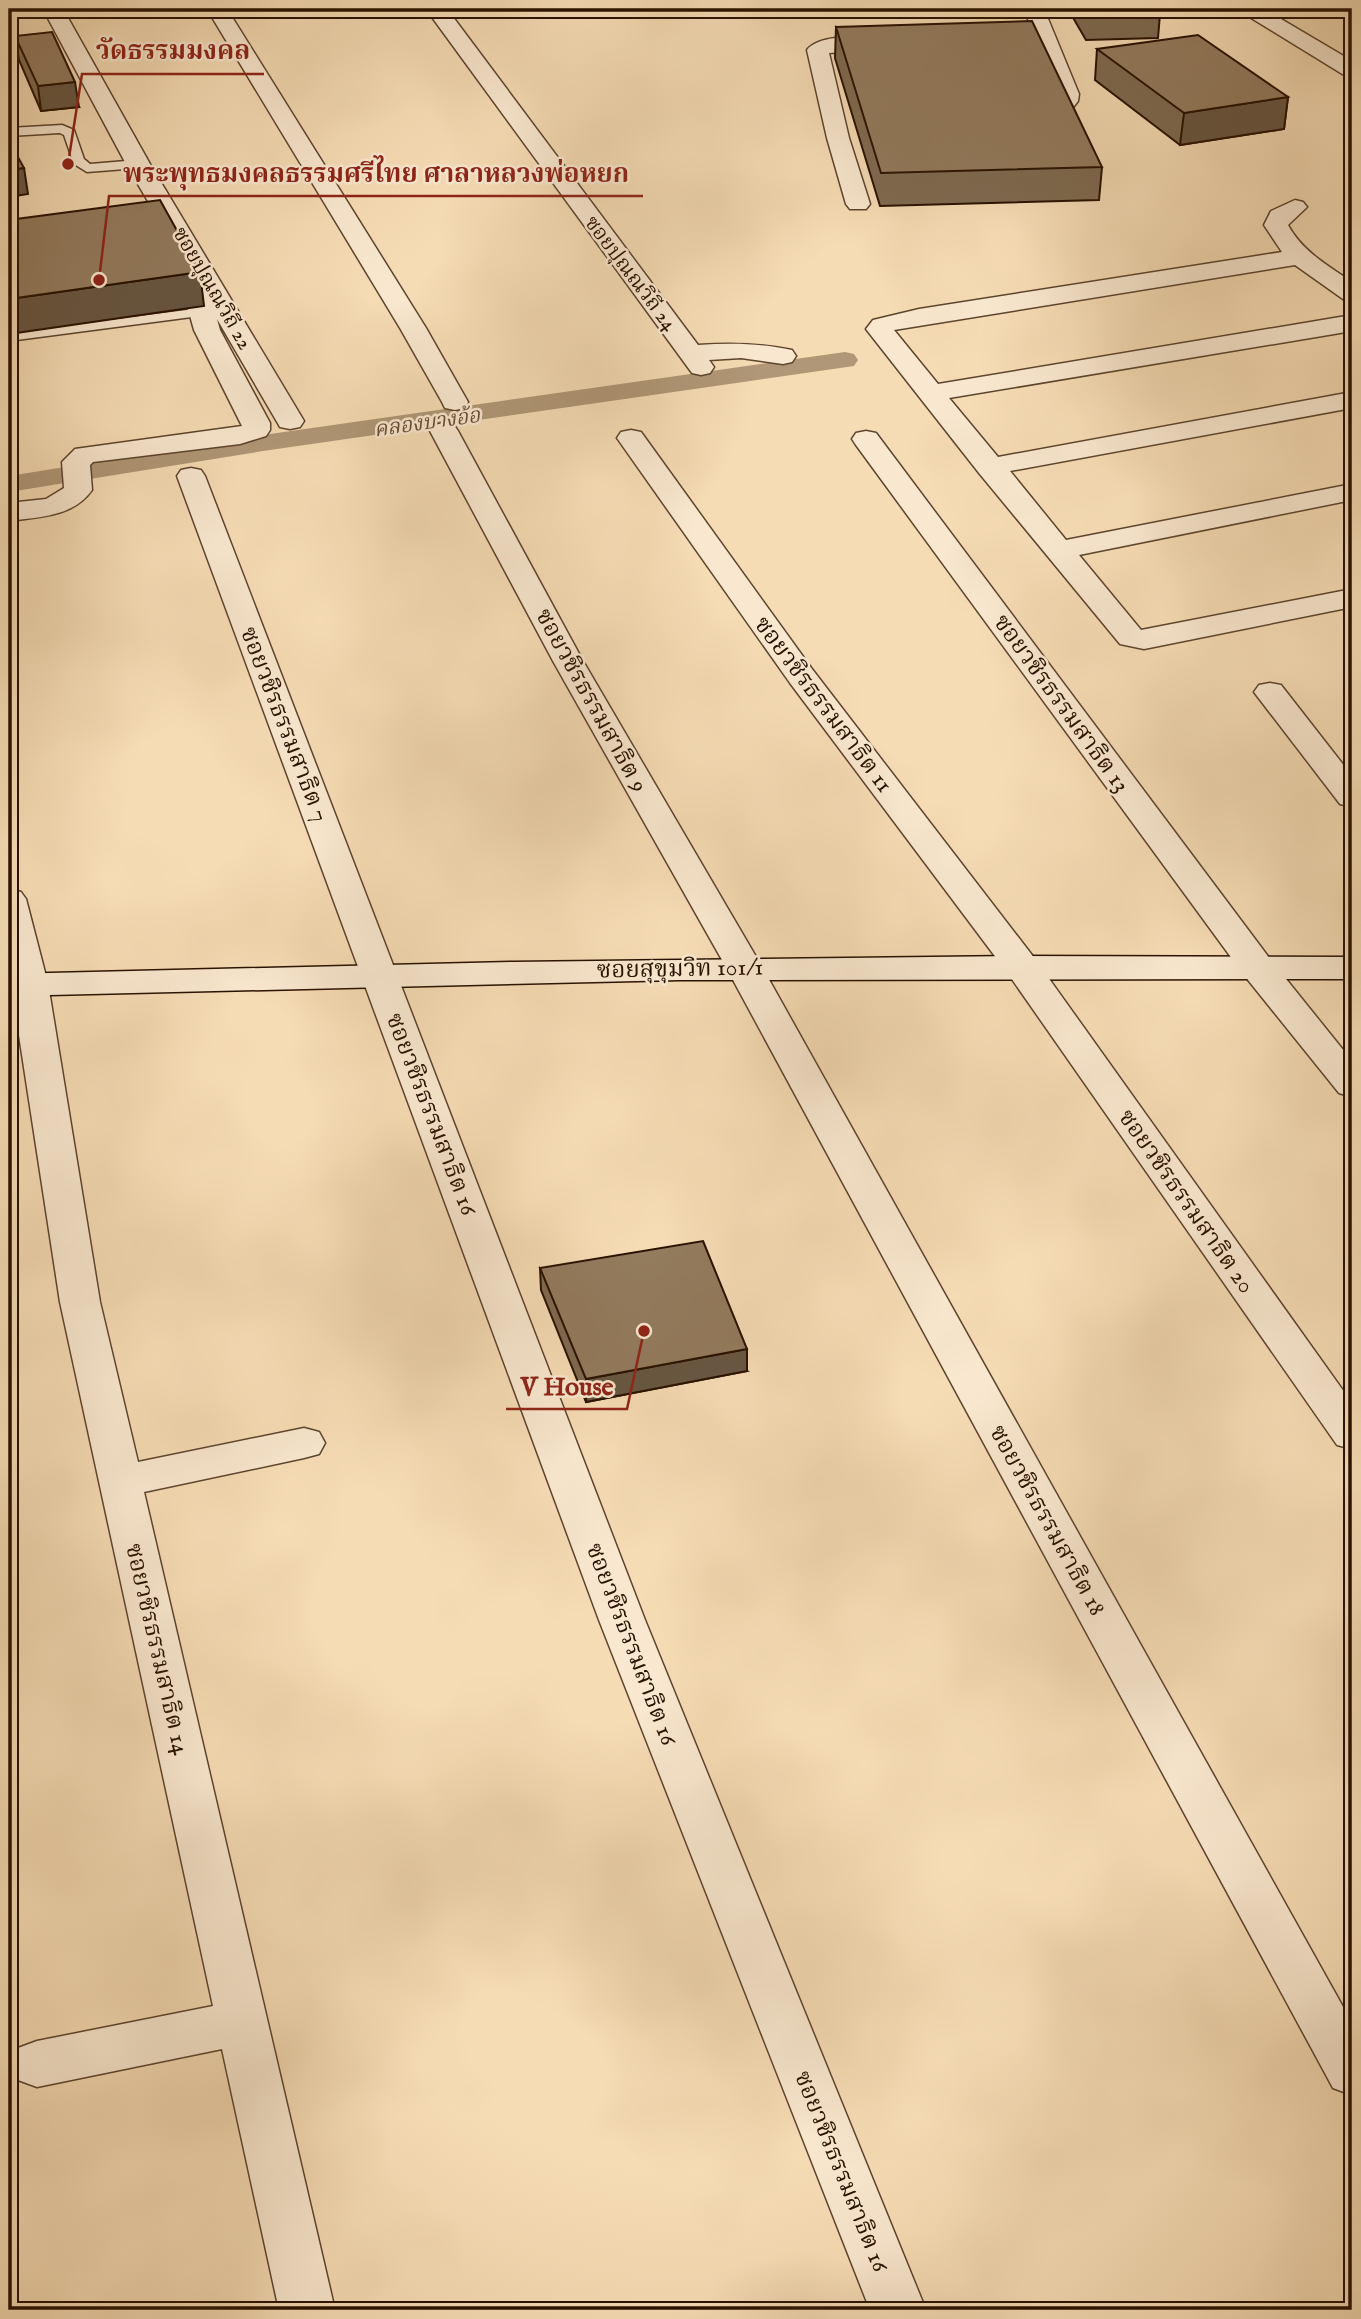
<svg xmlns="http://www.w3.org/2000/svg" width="1361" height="2319" font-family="'IM FELL English','Noto Serif Thai',serif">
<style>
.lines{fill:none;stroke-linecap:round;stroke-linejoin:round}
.canal{fill:#b09777;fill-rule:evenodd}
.lane-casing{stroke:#5c442d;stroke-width:3}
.street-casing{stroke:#5c442d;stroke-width:3}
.secondary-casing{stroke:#281100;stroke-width:3}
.lane{fill:#f9e8cf;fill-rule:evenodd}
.street{fill:#f9e8cf;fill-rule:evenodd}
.secondary{fill:#f9e8cf;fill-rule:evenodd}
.wall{fill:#7e6a51;stroke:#281100;stroke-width:2}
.shaded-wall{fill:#675642;stroke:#281100;stroke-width:2}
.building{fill:#937b5e;stroke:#281100;stroke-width:2}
.labels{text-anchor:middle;stroke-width:5;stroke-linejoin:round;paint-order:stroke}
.far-street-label{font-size:21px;fill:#281100;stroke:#f9e8cf}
.far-water-label{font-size:21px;font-style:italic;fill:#654d36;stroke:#f9e8cf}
.street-label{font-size:24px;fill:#281100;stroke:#f9e8cf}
.leader{fill:none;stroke:#8f2418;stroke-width:2.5}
.callout-dot{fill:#8f2418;stroke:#f9e8cf;stroke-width:2.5}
.callout-label{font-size:26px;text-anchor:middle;font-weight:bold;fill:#8f2418;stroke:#f9e8cf;stroke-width:5;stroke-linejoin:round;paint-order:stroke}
</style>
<rect width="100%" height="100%" fill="#f6dcb5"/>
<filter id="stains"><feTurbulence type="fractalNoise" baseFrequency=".00286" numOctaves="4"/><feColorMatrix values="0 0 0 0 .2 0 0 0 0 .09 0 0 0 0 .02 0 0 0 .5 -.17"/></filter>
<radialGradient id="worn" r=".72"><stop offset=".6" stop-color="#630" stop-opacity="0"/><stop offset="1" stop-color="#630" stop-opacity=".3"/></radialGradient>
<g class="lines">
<path class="canal" d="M 845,352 L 854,354 L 858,360 L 854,366 L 263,451 L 9,492 L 9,476 L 263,435 Z"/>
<g class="lane-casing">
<g id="lane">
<path d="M 62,125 L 74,130 L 84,159 L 90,164 L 138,160 L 144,164 L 138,168 L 87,172 L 74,164 L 64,135 L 60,133 L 9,136 L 9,128 Z"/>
<path d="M 202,308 L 207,309 L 207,315 L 9,341 L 9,333 Z"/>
</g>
</g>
<g class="street-casing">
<g id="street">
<path d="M 43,9 L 63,9 L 150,164 L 304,421 L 300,427 L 290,429 L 280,427 L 217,319 L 220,330 L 270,423 L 270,430 L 266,436 L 240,444 L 93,462 L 90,465 L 92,490 C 73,517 39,517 9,521 L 9,503 L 46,499 L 64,488 L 62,462 L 75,449 L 242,426 L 194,330 L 189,312 L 165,261 L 168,256 L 179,254 L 126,164 Z"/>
<path d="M 207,9 L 227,9 L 426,328 L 468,402 L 465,408 L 455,410 L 445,408 L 442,402 L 400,328 Z"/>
<path d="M 426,9 L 447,9 L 698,345 C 730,343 760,343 792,350 L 796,356 L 792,362 L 783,364 L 741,358 L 709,360 L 714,367 L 710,373 L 701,375 L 692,373 Z"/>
<path d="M 1024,9 L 1044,9 L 1079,94 L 1078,101 L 1058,127 L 1059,140 L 1056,145 L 1040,145 L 1037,140 L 1036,126 L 1056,100 L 1057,94 Z"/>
<path d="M 1240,9 L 1264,9 L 1352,61 L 1352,76 L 1344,75 L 1243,13 Z"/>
<path d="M 887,37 L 895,38 L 898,43 L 895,48 L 829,53 L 849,138 L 870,204 L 866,209 L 850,209 L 846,204 L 827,138 L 807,50 C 820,33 867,37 887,37 Z"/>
<path d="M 1295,200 L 1303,202 L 1307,207 L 1288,225 C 1302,251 1328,266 1352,282 L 1352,302 L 1343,299 L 1295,265 L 894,330 L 938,384 L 1352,315 L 1352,331 L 949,398 L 998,457 L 1352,392 L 1352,408 L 1010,471 L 1066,540 L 1352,484 L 1352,500 L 1079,555 L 1141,630 L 1352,589 L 1352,607 L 1144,649 L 1120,644 L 979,473 L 866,329 L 873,320 L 919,309 L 1282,252 L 1264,225 L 1271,211 Z"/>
<path d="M 444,423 L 454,425 L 458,431 L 583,661 L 762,967 L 1352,2023 L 1352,2095 L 1333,2088 L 726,967 L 553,661 L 430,431 L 434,425 Z"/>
<path d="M 631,430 L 641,432 L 812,669 L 1035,959 L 1352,1403 L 1352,1449 L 1337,1445 L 1009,975 L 790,683 L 617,438 L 621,432 Z"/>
<path d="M 866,431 L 876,433 L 1270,959 L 1352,1061 L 1352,1097 L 1339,1093 L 1244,975 L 856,445 L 852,439 L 856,433 Z"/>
<path d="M 191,468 L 201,470 L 205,476 L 645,1620 L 926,2310 L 870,2310 L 599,1620 L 177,476 L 181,470 Z"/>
<path d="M 1270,683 L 1281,685 L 1352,776 L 1352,807 L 1340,804 L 1254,692 L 1259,685 Z"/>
<path d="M 9,889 L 21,892 L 26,899 L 48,984 L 100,1302 L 138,1462 L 304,1428 L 319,1432 L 325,1443 L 319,1454 L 304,1458 L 144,1492 L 335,2310 L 279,2310 L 222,2049 L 37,2087 L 18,2080 L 11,2064 L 18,2048 L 37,2041 L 213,2006 L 60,1302 L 9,970 Z"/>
</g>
</g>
<g class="secondary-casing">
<path id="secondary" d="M 1016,956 L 1352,957 L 1352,979 L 680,980 L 9,996 L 9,974 L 513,962 Z"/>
</g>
<use href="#lane" class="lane"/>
<use href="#street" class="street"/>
<use href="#secondary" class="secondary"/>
</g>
<g class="wall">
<path d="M 1068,9 L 1157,9 L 1160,14 L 1158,38 L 1086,40 Z"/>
<path d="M 836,27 L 1102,167 L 1099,200 L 880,206 L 835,58 Z"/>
<path d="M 15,36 L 79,107 L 41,111 L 19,60 Z"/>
<path d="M 1097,49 L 1288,97 L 1284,129 L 1180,145 L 1095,80 Z"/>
<path d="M 540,1268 L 747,1371 L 586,1402 L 541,1290 Z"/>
</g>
<g class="shaded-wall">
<path d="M 13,54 L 15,71 L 9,72 L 9,55 Z"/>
<path d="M 75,82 L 79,107 L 41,111 L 38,86 Z"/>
<path d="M 1288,97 L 1284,129 L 1180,145 L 1184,113 Z"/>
<path d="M 24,168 L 28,194 L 9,197 L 9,170 Z"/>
<path d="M 200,272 L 204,306 L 9,334 L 9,299 Z"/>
<path d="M 747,1349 L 747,1371 L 586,1402 L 586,1379 Z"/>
</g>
<g class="building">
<path d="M 1083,9 L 1157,9 L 1160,14 L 1088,16 Z"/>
<path d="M 1032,21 L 1102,167 L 881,173 L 836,27 Z"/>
<path d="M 52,32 L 75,82 L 38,86 L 15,36 Z"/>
<path d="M 1198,35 L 1288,97 L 1184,113 L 1097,49 Z"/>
<path d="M 9,46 L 13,54 L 9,55 Z"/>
<path d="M 9,141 L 24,168 L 9,170 Z"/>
<path d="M 160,200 L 200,272 L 9,299 L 9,220 Z"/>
<path d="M 703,1241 L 747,1349 L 586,1379 L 540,1268 Z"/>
</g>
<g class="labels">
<g class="far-street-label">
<text transform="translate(631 273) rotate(53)" y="7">ซอยปุณณวิถี 24</text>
<text transform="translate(213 288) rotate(60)" y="7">ซอยปุณณวิถี 22</text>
</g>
<g class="far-water-label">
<text transform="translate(427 422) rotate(-8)" y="7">คลองบางอ้อ</text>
</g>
<g class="street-label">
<text transform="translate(592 700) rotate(61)" y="8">ซอยวชิรธรรมสาธิต 9</text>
<text transform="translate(1062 703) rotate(54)" y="8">ซอยวชิรธรรมสาธิต 13</text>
<text transform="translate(824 704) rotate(53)" y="8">ซอยวชิรธรรมสาธิต 11</text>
<text transform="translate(285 724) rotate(69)" y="8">ซอยวชิรธรรมสาธิต 7</text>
<text transform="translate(680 968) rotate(-1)" y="8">ซอยสุขุมวิท 101/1</text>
<text transform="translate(432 1114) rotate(69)" y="8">ซอยวชิรธรรมสาธิต 16</text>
<text transform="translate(1187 1201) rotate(55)" y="8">ซอยวชิรธรรมสาธิต 20</text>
<text transform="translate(1048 1520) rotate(61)" y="8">ซอยวชิรธรรมสาธิต 18</text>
<text transform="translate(632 1644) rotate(69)" y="8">ซอยวชิรธรรมสาธิต 16</text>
<text transform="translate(158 1649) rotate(77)" y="8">ซอยวชิรธรรมสาธิต 14</text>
<text transform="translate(842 2171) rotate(68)" y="8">ซอยวชิรธรรมสาธิต 16</text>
</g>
</g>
<path class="leader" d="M68 164L82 74H264M99 280L109 196H643M644 1331L627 1409H506"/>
<g class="callout-dot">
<circle cx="68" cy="164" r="7"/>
<circle cx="99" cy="280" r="7"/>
<circle cx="644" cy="1331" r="7"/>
</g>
<g class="callout-label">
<text x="173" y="59">วัดธรรมมงคล</text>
<text x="376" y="182">พระพุทธมงคลธรรมศรีไทย ศาลาหลวงพ่อหยก</text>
<text x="567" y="1395">V House</text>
</g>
<rect width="1361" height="2319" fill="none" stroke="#f6dcb5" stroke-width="35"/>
<rect x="10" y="10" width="1340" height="2298" fill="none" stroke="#281100" stroke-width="3.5"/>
<rect x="18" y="18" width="1326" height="2284" fill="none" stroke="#281100" stroke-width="2"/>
<rect width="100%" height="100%" filter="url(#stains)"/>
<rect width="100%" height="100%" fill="url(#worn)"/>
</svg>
